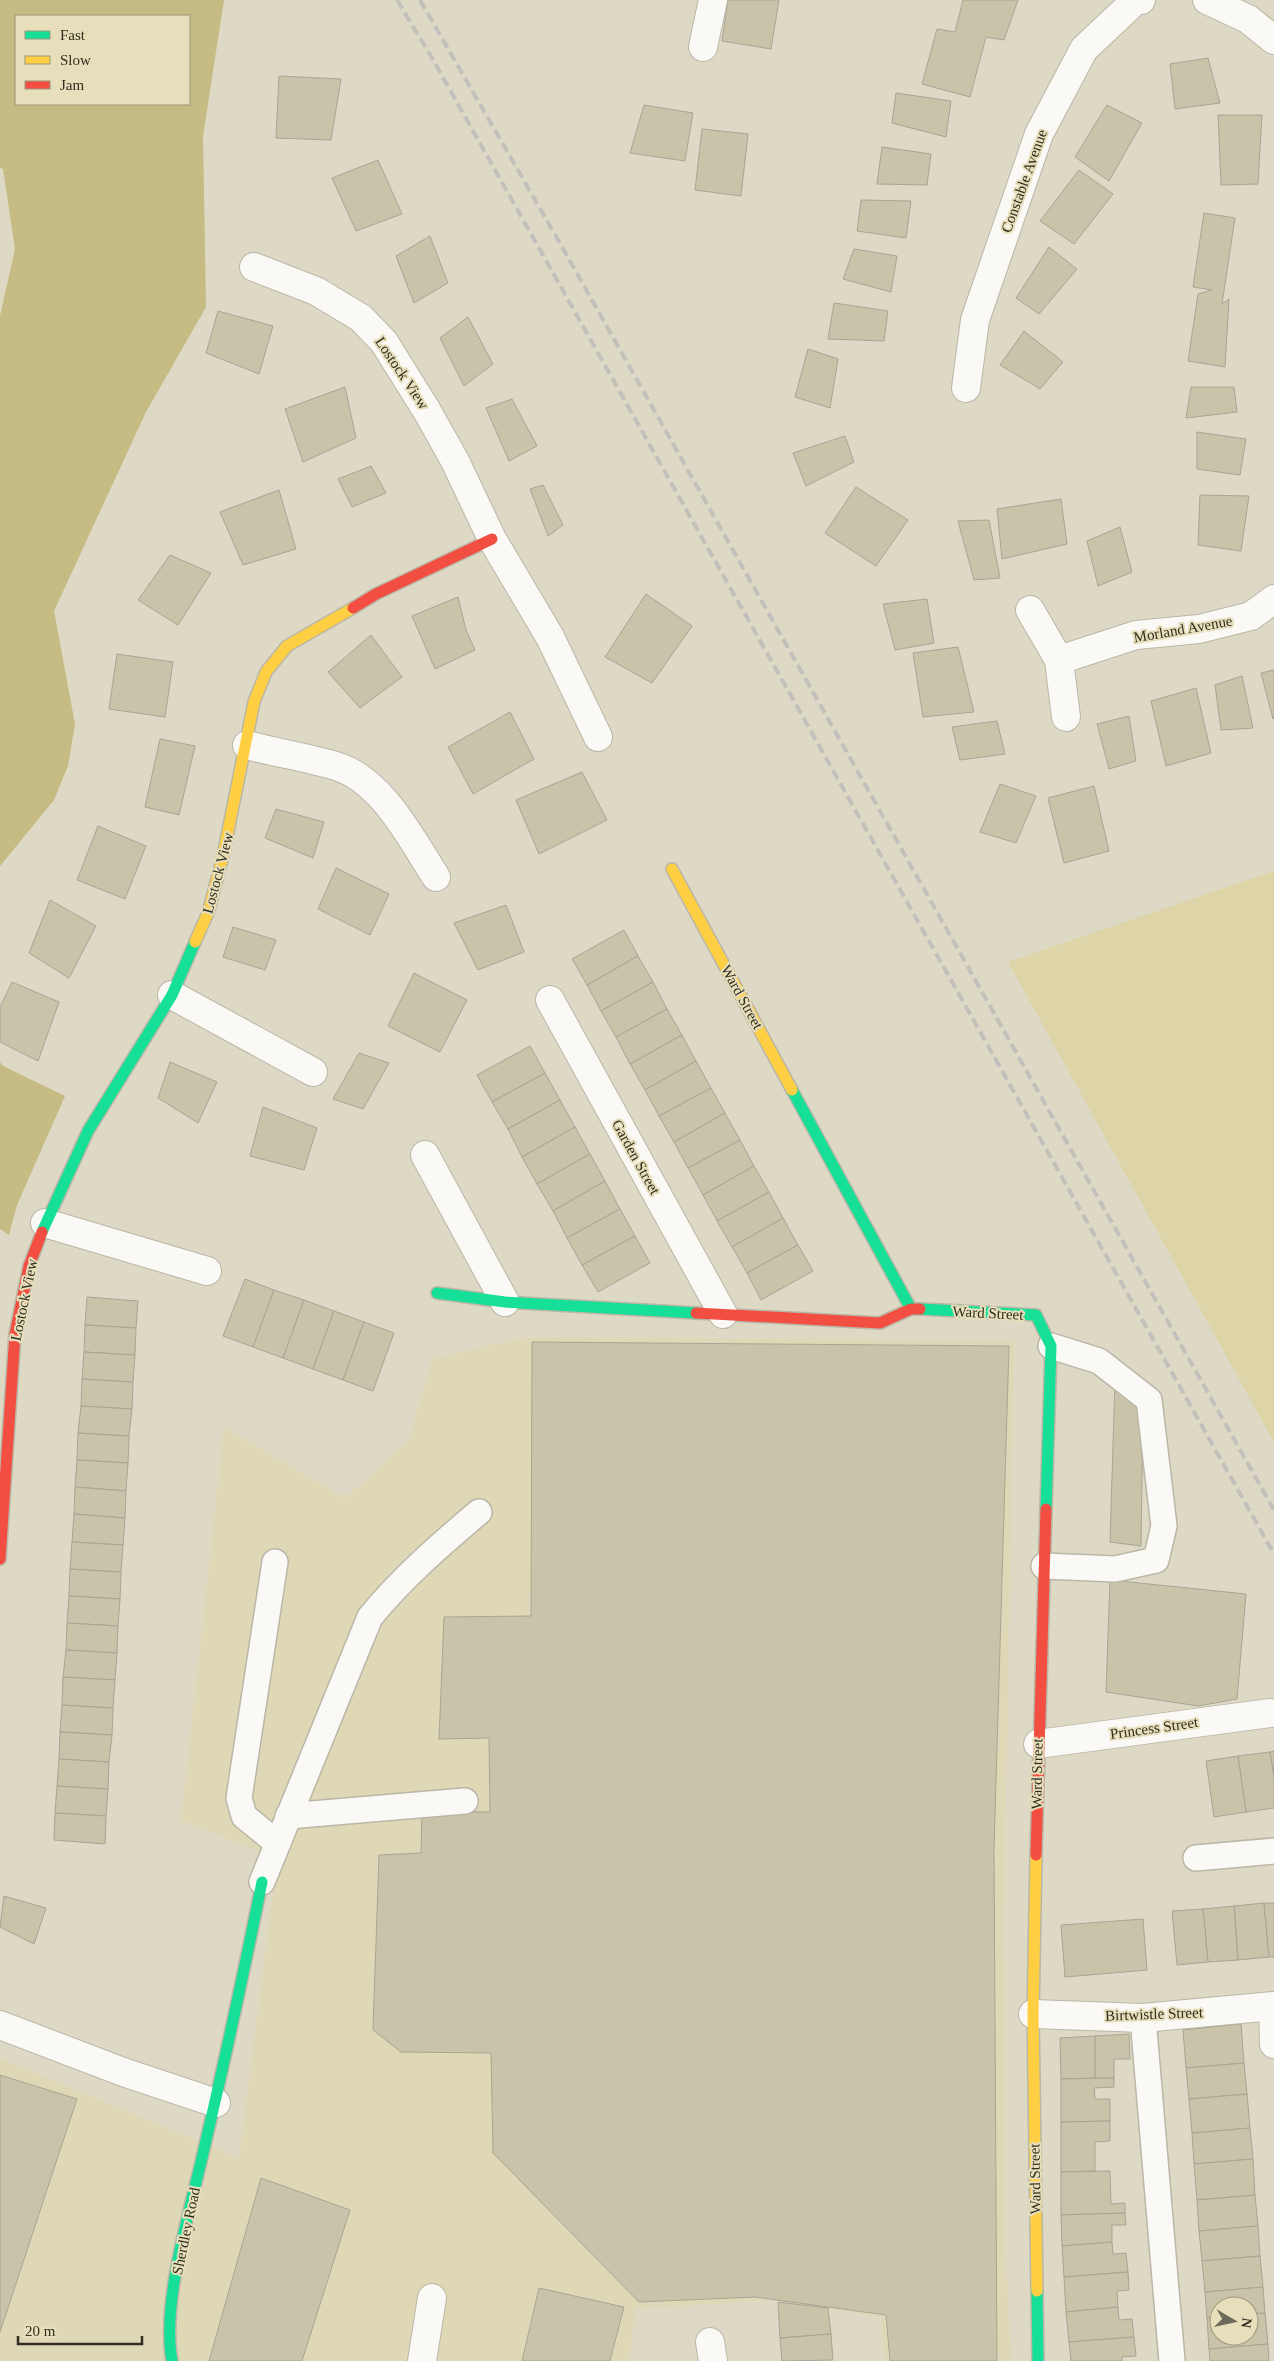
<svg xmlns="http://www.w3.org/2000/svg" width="1274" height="2361" font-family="Georgia,serif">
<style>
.built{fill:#dfd8b7}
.green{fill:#ddd4a7}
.forest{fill:#c6bb82;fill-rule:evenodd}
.building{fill:#c8c3a9;stroke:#a8a595}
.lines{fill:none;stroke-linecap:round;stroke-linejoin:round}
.lane-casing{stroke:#bab7a7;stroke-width:28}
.street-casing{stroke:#bab7a7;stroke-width:30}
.fast-casing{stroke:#bab7a7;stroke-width:14}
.slow-casing{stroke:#bab7a7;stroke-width:14}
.jam-casing{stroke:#bab7a7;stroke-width:14}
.lane{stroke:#faf9f6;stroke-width:25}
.street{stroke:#faf9f6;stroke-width:28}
.fast{stroke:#16e098;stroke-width:11}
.slow{stroke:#ffcf43;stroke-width:11}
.jam{stroke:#f24e42;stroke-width:11}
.rail{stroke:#c1c0bb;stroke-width:4;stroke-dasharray:10 5;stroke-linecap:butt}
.labels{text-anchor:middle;stroke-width:4;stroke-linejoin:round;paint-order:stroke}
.street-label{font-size:15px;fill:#312e20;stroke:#e7dfbb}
</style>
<rect width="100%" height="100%" fill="#ddd9c5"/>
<path class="built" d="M 526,1337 L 1014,1341 L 1004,1912 L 1005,2244 L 1011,2361 L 885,2361 L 881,2317 L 772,2300 L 636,2309 L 629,2361 L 0,2361 L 0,2058 L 239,2158 L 277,1859 L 181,1820 L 224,1427 L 345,1498 L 409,1440 L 432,1359 Z"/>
<path class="green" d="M 1274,871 L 1274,1442 L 1008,962 Z"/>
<g class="forest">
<path d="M 0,0 L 224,0 L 203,136 L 206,307 L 146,412 L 54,611 L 75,724 L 68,766 L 54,800 L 0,866 L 0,316 L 15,249 L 3,169 L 0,168 ZM 16,16 L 189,16 L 189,104 L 16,104 Z"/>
<path d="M 0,1062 L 3,1066 L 65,1096 L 17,1205 L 9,1235 L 0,1229 Z"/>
</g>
<g class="building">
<path d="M 728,0 L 779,0 L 771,49 L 722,41 Z"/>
<path d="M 963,0 L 1018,0 L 1004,40 L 986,37 L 970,97 L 922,84 L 937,29 L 955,32 Z"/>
<path d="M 1208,58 L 1220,103 L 1175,109 L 1170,64 Z"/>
<path d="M 279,76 L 341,79 L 331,140 L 276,138 Z"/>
<path d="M 896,93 L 951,101 L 946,137 L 892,123 Z"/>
<path d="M 644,105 L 693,113 L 685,161 L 630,153 Z"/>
<path d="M 1107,105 L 1142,123 L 1109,181 L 1075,157 Z"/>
<path d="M 1218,115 L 1262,115 L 1258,184 L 1221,185 Z"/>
<path d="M 702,129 L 748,134 L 741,196 L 695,190 Z"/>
<path d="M 882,147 L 931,154 L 927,185 L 877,184 Z"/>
<path d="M 378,160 L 402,214 L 356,231 L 332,178 Z"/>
<path d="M 1079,170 L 1113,194 L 1074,244 L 1040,221 Z"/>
<path d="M 861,200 L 911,201 L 906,238 L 857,231 Z"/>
<path d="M 1204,213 L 1235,218 L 1222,304 L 1229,299 L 1225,367 L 1188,361 L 1198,294 L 1212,290 L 1193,287 Z"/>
<path d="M 430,236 L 448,283 L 414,303 L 396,256 Z"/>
<path d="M 1049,247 L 1077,269 L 1039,314 L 1016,298 Z"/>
<path d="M 854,249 L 897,256 L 891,292 L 843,279 Z"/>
<path d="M 834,303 L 888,311 L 884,341 L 828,339 Z"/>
<path d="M 218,311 L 273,326 L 259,374 L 206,353 Z"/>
<path d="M 468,317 L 493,364 L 464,386 L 440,338 Z"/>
<path d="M 1024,331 L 1063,362 L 1040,389 L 1000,365 Z"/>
<path d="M 808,349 L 838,359 L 830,408 L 795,397 Z"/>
<path d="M 345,387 L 356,438 L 303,462 L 285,409 Z"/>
<path d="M 1191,387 L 1234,387 L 1237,412 L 1186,418 Z"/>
<path d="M 512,399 L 537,446 L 509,461 L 486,408 Z"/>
<path d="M 1197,432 L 1246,439 L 1240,475 L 1197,469 Z"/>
<path d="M 845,436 L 854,462 L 806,486 L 793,453 Z"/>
<path d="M 371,466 L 386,493 L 352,507 L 338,479 Z"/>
<path d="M 543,485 L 563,525 L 548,536 L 530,489 Z"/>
<path d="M 856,487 L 908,520 L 876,566 L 825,533 Z"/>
<path d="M 279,490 L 296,549 L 243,565 L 220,512 Z"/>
<path d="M 1200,495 L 1249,496 L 1241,551 L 1198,545 Z"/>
<path d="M 1061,499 L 1067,544 L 1002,559 L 997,509 Z"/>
<path d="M 989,520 L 1000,578 L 974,580 L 958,521 Z"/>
<path d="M 1120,527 L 1132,572 L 1098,586 L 1087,541 Z"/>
<path d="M 170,555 L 211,573 L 178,625 L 138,600 Z"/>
<path d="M 646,594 L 692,626 L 652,683 L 605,657 Z"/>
<path d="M 458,597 L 466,630 L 475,650 L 435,669 L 412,616 Z"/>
<path d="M 927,599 L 934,643 L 895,650 L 883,604 Z"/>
<path d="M 371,635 L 402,677 L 360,708 L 328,672 Z"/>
<path d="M 958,647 L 974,712 L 923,717 L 913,653 Z"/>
<path d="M 117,654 L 173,662 L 165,717 L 109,709 Z"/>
<path d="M 1274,670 L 1274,718 L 1273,719 L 1261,673 Z"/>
<path d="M 1242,676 L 1253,728 L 1221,730 L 1215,685 Z"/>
<path d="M 1196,688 L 1211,753 L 1166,766 L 1151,701 Z"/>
<path d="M 510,712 L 534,759 L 473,794 L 448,747 Z"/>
<path d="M 1129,716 L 1136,761 L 1109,769 L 1097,724 Z"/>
<path d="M 997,721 L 1005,754 L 960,760 L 952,727 Z"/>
<path d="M 160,739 L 195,746 L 179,815 L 145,807 Z"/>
<path d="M 582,772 L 607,820 L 539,854 L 516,800 Z"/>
<path d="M 1000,784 L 1036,796 L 1016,843 L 980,832 Z"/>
<path d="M 1094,786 L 1109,851 L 1064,863 L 1048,798 Z"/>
<path d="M 276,809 L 324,822 L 313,858 L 265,838 Z"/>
<path d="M 98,826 L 146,846 L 125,899 L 77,880 Z"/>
<path d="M 336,868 L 389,894 L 370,935 L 318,909 Z"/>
<path d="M 50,900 L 96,926 L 69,978 L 29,953 Z"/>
<path d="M 506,905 L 524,952 L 478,970 L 454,923 Z"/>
<path d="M 233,927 L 276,940 L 265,970 L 223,957 Z"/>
<path d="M 624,930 L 638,956 L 587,985 L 572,959 Z"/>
<path d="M 638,956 L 653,982 L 601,1011 L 587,985 Z"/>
<path d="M 414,973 L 467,1000 L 440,1052 L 388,1026 Z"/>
<path d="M 12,982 L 59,1002 L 38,1061 L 0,1042 L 0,1007 Z"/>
<path d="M 653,982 L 667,1009 L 616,1037 L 601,1011 Z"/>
<path d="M 667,1009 L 682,1035 L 630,1064 L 616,1037 Z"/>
<path d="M 682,1035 L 696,1061 L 645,1090 L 630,1064 Z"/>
<path d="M 530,1046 L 545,1073 L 492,1102 L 477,1075 Z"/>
<path d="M 359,1053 L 389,1063 L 363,1109 L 333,1099 Z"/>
<path d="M 696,1061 L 711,1088 L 659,1116 L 645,1090 Z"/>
<path d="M 170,1062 L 217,1082 L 198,1123 L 158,1098 Z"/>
<path d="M 545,1073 L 560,1100 L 508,1129 L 492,1102 Z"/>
<path d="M 711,1088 L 725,1113 L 674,1142 L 659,1116 Z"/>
<path d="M 560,1100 L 575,1127 L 522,1157 L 508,1129 Z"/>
<path d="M 263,1107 L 317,1128 L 304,1170 L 250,1156 Z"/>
<path d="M 725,1113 L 740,1140 L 688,1168 L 674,1142 Z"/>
<path d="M 575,1127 L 590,1154 L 537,1184 L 522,1157 Z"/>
<path d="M 740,1140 L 754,1166 L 703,1195 L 688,1168 Z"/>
<path d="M 590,1154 L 605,1181 L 553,1211 L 537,1184 Z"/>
<path d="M 754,1166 L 769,1192 L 717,1221 L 703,1195 Z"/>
<path d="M 605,1181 L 620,1209 L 567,1238 L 553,1211 Z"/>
<path d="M 769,1192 L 783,1218 L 732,1247 L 717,1221 Z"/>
<path d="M 620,1209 L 635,1236 L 582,1265 L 567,1238 Z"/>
<path d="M 783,1218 L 798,1245 L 747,1273 L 732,1247 Z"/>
<path d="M 635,1236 L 650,1263 L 598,1292 L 582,1265 Z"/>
<path d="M 798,1245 L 813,1271 L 761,1300 L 747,1273 Z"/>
<path d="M 245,1279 L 274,1290 L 253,1347 L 223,1336 Z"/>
<path d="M 274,1290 L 304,1300 L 283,1358 L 253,1347 Z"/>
<path d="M 87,1297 L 138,1301 L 136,1328 L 85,1325 Z"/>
<path d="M 304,1300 L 334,1311 L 313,1369 L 283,1358 Z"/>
<path d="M 334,1311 L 364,1322 L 343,1380 L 313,1369 Z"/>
<path d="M 364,1322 L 394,1333 L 373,1391 L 343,1380 Z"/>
<path d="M 85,1325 L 136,1328 L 135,1355 L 84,1352 Z"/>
<path d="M 532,1342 L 1009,1346 L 994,1848 L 997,2361 L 890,2361 L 886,2315 L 755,2297 L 639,2302 L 493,2153 L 491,2053 L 401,2052 L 373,2030 L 379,1855 L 421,1853 L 422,1811 L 490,1812 L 489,1738 L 439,1739 L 444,1617 L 531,1616 Z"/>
<path d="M 84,1352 L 135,1355 L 133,1382 L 82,1379 Z"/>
<path d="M 82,1379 L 133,1382 L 132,1409 L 81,1406 Z"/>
<path d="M 1115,1379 L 1143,1408 L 1141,1546 L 1110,1542 Z"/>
<path d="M 81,1406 L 132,1409 L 129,1436 L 78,1433 Z"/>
<path d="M 78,1433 L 129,1436 L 128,1463 L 77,1460 Z"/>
<path d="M 77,1460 L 128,1463 L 126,1491 L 75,1487 Z"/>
<path d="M 75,1487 L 126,1491 L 125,1518 L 74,1514 Z"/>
<path d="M 74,1514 L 125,1518 L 123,1545 L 72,1542 Z"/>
<path d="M 72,1542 L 123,1545 L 121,1572 L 70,1569 Z"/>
<path d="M 70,1569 L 121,1572 L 120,1599 L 69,1596 Z"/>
<path d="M 1110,1580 L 1246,1594 L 1237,1699 L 1198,1706 L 1106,1692 Z"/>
<path d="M 69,1596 L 120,1599 L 118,1626 L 67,1623 Z"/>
<path d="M 67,1623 L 118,1626 L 117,1653 L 66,1650 Z"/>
<path d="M 66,1650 L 117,1653 L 115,1680 L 63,1677 Z"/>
<path d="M 63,1677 L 115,1680 L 113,1708 L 62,1705 Z"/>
<path d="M 62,1705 L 113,1708 L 112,1735 L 60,1732 Z"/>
<path d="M 60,1732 L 112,1735 L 109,1762 L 59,1759 Z"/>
<path d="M 1274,1751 L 1274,1777 L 1270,1752 Z"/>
<path d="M 1270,1752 L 1274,1777 L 1274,1808 L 1246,1812 L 1238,1756 Z"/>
<path d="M 1238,1756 L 1246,1812 L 1214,1817 L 1206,1761 Z"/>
<path d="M 59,1759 L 109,1762 L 108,1789 L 57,1786 Z"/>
<path d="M 57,1786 L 108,1789 L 106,1816 L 55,1813 Z"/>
<path d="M 55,1813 L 106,1816 L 105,1844 L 54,1840 Z"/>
<path d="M 4,1896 L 46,1908 L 34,1944 L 0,1927 Z"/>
<path d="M 1264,1903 L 1269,1957 L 1238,1960 L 1234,1906 Z"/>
<path d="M 1264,1903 L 1274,1903 L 1274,1957 L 1269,1957 Z"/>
<path d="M 1234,1906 L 1238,1960 L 1208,1962 L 1203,1909 Z"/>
<path d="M 1203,1909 L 1208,1962 L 1177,1965 L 1172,1911 Z"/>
<path d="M 1143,1919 L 1147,1970 L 1065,1977 L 1061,1925 Z"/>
<path d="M 1241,2024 L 1244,2063 L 1186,2068 L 1183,2030 Z"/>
<path d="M 1129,2034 L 1130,2059 L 1114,2059 L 1114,2078 L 1095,2078 L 1095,2036 Z"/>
<path d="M 1095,2036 L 1095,2078 L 1061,2079 L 1060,2038 Z"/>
<path d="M 1244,2063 L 1247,2094 L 1189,2099 L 1186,2068 Z"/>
<path d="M 0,2075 L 77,2099 L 0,2332 Z"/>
<path d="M 1114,2078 L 1114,2087 L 1094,2088 L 1095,2099 L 1110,2099 L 1110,2121 L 1061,2122 L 1061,2079 Z"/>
<path d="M 1247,2094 L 1250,2128 L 1192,2133 L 1189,2099 Z"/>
<path d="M 1110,2121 L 1110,2141 L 1095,2142 L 1095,2171 L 1061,2172 L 1061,2122 Z"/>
<path d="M 1250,2128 L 1253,2159 L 1194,2164 L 1192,2133 Z"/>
<path d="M 1253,2159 L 1255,2195 L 1197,2200 L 1194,2164 Z"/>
<path d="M 1110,2171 L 1111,2204 L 1125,2203 L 1125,2213 L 1061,2215 L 1061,2172 Z"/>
<path d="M 261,2178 L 350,2210 L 302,2361 L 209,2361 Z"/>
<path d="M 1255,2195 L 1258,2226 L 1199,2231 L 1197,2200 Z"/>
<path d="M 1125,2213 L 1126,2225 L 1112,2225 L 1112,2242 L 1062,2246 L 1061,2215 Z"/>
<path d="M 1258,2226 L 1260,2256 L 1202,2261 L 1199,2231 Z"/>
<path d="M 1112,2242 L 1113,2254 L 1126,2253 L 1128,2272 L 1064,2277 L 1062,2246 Z"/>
<path d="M 1260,2256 L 1263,2287 L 1205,2292 L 1202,2261 Z"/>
<path d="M 1128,2272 L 1129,2290 L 1117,2291 L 1118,2307 L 1066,2312 L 1064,2277 Z"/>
<path d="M 1263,2287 L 1265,2313 L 1249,2314 L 1249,2306 L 1219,2306 L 1219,2317 L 1207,2318 L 1205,2292 Z"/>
<path d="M 539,2288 L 624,2307 L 610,2361 L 522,2361 Z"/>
<path d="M 778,2302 L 828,2308 L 831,2334 L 780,2338 Z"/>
<path d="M 1118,2307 L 1119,2320 L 1132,2319 L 1134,2337 L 1069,2342 L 1066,2312 Z"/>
<path d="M 1265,2313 L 1268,2344 L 1209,2349 L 1207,2318 L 1219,2317 L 1219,2336 L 1249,2336 L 1249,2314 Z"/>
<path d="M 831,2334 L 833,2360 L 782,2361 L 780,2338 Z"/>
<path d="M 1134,2337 L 1136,2356 L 1122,2357 L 1122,2361 L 1071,2361 L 1069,2342 Z"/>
<path d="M 1268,2344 L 1269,2361 L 1210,2361 L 1209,2349 Z"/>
</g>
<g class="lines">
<g class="lane-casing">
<g id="lane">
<path d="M 275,1562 L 239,1798 L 244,1816 L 277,1843"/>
<path d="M 1044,1566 L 1115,1569 L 1156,1560 L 1164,1526 L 1149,1400 L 1099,1361 L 1051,1346"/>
<path d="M 288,1816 L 465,1801"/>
<path d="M 1196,1858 L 1274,1851"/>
<path d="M 262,1882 L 370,1617 C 403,1577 440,1545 479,1512"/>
<path d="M 1143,2018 L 1172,2361"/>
</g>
</g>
<g class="street-casing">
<g id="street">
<path d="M 1207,0 L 1248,19 L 1274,40"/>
<path d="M 703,47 L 713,0"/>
<path d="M 254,267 L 316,291 L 361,318 L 384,342 L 427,411 L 455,461 L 492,539 L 550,637 L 598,737"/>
<path d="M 966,388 L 975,320 L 1039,134 L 1084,49 L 1135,1 L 1141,0"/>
<path d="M 1030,610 L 1059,660 L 1066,717"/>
<path d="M 1059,660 L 1136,635 L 1199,629 L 1251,616 L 1274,599"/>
<path d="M 247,745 C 277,753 310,758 339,767 C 383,782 412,840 436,877"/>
<path d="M 172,995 L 313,1072"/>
<path d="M 550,1000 L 723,1314"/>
<path d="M 425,1155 L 505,1302"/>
<path d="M 45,1223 L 207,1271"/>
<path d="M 1038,1744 L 1270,1713"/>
<path d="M 1273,2007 L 1274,2044"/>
<path d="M 1033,2014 L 1143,2018 L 1274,2006"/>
<path d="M 0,2025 L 123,2072 L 216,2103"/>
<path d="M 710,2342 L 713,2361"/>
<path d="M 422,2361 L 432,2298"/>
</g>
</g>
<g class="fast-casing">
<g id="fast">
<path d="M 792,1090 L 911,1309"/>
<path d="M 42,1232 L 88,1131 L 172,995 L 195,942"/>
<path d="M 437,1293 L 505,1302 L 696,1313"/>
<path d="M 920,1309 L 1036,1315 L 1051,1346 L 1046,1509"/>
<path d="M 1037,2291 L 1038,2361"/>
<path d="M 172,2361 C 161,2302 191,2208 204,2149 C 225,2060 244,1971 262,1882"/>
</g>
</g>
<g class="slow-casing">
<g id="slow">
<path d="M 672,869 L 792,1090"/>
<path d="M 195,942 L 208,913 L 223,856 L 254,702 L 266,672 L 287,646 L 353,608"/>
<path d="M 1036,1855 L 1033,2014 L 1037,2291"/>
</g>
</g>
<g class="jam-casing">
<g id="jam">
<path d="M 353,608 L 376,594 L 492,539"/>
<path d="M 696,1313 L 880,1323 L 911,1309 L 920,1309"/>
<path d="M 0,1559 L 15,1334 L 29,1266 L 42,1232"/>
<path d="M 1036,1855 L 1046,1509"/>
</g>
</g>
<use href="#lane" class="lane"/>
<use href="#street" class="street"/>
<use href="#fast" class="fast"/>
<use href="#slow" class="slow"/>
<use href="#jam" class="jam"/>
<g class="rail">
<path d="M 397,0 L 432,58 L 1274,1554"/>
<path d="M 420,0 L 557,238 L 1274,1510"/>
</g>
</g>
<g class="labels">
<g class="street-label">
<text transform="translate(1024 181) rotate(-70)" y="5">Constable Avenue</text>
<text transform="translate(402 373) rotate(56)" y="5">Lostock View</text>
<text transform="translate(1183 629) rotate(-10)" y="5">Morland Avenue</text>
<text transform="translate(218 873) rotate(-75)" y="5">Lostock View</text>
<text transform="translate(742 997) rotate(61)" y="5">Ward Street</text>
<text transform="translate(636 1157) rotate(61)" y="5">Garden Street</text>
<text transform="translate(24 1300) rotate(-78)" y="5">Lostock View</text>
<text transform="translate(988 1313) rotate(3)" y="5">Ward Street</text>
<text transform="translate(1154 1728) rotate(-8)" y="5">Princess Street</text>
<text transform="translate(1037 1774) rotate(-89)" y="5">Ward Street</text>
<text transform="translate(1154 2014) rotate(-2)" y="5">Birtwistle Street</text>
<text transform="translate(1035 2179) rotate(-91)" y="5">Ward Street</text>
<text transform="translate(186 2231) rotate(-78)" y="5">Sherdley Road</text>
</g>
</g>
<rect x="15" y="15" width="175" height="90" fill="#e7dfbb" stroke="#9e987d"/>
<rect x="25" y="31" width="25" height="8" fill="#16e098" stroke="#9e987d"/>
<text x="60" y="40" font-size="15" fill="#312e20">Fast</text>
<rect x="25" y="56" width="25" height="8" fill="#ffcf43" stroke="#9e987d"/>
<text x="60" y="65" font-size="15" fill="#312e20">Slow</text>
<rect x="25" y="81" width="25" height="8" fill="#f24e42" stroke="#9e987d"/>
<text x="60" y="90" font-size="15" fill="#312e20">Jam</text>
<g transform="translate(1234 2321) rotate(99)"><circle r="24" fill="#e7dfbb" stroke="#9e987d"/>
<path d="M0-4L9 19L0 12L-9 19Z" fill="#6d6a5a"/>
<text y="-8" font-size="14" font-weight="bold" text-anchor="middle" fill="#312e20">N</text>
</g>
<path d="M18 2336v8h124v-8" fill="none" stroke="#312e20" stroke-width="2.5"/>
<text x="25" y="2336" font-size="15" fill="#312e20" stroke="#e7dfbb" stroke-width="4" paint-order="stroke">20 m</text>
</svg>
